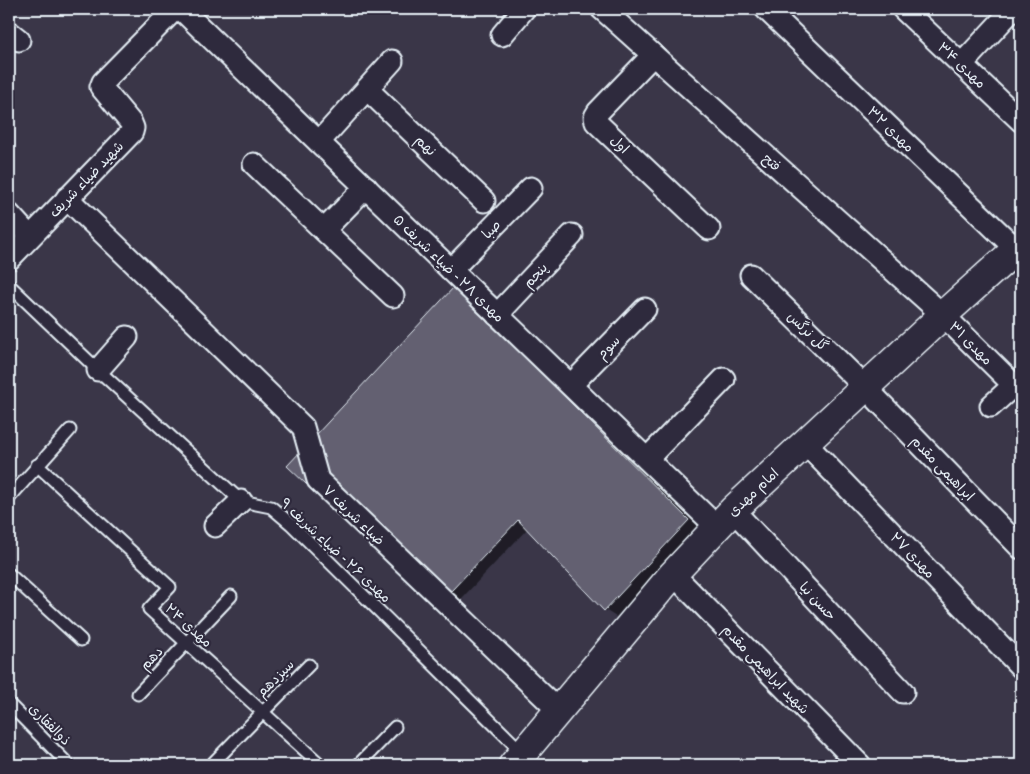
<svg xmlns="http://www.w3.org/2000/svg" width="1030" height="774" font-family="'Balsamiq Sans','Playpen Sans Arabic',sans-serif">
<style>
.shadow{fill:#0007}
.building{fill:#636171;stroke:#e8f1f8}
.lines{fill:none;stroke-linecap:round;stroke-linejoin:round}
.lane-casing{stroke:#e8f1f8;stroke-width:15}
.street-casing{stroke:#e8f1f8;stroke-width:25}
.secondary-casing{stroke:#e8f1f8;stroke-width:31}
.lane{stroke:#2f2a3d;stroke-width:11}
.street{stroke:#2f2a3d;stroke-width:21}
.secondary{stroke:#2f2a3d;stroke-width:28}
.labels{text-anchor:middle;stroke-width:4.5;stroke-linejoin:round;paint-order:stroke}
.street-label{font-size:14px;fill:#e8f1f8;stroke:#2f2a3d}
</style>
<rect width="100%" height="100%" fill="#3a3648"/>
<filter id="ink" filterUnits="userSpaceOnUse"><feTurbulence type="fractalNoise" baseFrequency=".02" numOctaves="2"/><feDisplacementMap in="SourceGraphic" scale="10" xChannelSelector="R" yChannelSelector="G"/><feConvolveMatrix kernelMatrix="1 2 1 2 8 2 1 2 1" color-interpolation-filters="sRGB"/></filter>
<g filter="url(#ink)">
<path class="shadow" d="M 466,295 L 699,527 L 616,617 L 605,610 L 528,528 L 448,613 Z"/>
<path class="building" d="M 454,287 L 689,520 L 604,611 L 518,520 L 436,607 L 287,466 Z"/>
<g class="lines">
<g class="lane-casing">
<g id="lane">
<path d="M 9,285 L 98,370 L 241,501 L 271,507 L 291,524 L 523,753"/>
<path d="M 37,465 L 170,587 L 149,609 L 321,765"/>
<path d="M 9,498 L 70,430"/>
<path d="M 9,574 L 81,640"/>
<path d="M 138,694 L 231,596"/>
<path d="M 9,704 L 69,765"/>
<path d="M 211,765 L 309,665"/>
<path d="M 358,765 L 395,727"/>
</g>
</g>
<g class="street-casing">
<g id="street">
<path d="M 181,9 L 717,527"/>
<path d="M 602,9 L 943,315 L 1021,392"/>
<path d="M 766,9 L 1016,249"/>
<path d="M 903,9 L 1021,121"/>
<path d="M 9,32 L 19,40"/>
<path d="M 502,35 L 524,9"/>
<path d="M 653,55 L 598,112 L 595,117 L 596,122 L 709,229"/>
<path d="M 962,64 L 1013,9"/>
<path d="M 367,89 L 484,201"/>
<path d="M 319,142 L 392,61"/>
<path d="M 254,164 L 393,296"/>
<path d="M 67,198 L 303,427 L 318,480 L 559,711"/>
<path d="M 9,214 L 29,236"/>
<path d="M 324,230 L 366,187"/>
<path d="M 9,259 L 132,132 L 133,128 L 131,123 L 101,87 L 103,82 L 175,9"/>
<path d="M 451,270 L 531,188"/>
<path d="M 751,275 L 865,387 L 1021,548"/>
<path d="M 497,315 L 572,235"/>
<path d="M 98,370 L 127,337"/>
<path d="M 571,385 L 645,309"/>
<path d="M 991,406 L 1014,385"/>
<path d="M 805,443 L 1021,667"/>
<path d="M 647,459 L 724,379"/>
<path d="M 733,510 L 903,692"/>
<path d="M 215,526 L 241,501"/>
<path d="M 673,574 L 860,765"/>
</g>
</g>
<g class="secondary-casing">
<path id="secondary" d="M 513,765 L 673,574 L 733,510 L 943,315 L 1021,245"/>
</g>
<use href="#lane" class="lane"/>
<use href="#street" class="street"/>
<use href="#secondary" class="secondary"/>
</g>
</g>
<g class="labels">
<g class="street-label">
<text transform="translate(962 65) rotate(43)" y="5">مهدی ۳۴</text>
<text transform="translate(891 129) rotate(44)" y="5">مهدی ۳۲</text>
<text transform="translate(620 144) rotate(44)" y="5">اول</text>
<text transform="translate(426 145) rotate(44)" y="5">نهم</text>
<text transform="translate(772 162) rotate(42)" y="5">فتح</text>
<text transform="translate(86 179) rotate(-46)" y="5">شهید ضیاء شریف</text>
<text transform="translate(491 229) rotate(-46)" y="5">صبا</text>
<text transform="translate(449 268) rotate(44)" y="5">مهدی ۲۸ - ضیاء شریف ۵</text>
<text transform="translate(535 275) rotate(-47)" y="5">پنجم</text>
<text transform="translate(808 331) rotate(44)" y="5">گل نرگس</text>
<text transform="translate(971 343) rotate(45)" y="5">مهدی ۳۱</text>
<text transform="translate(608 347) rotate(-46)" y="5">سوم</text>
<text transform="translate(943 468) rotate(46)" y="5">ابراهیمی مقدم</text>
<text transform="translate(753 492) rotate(-43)" y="5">امام مهدی</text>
<text transform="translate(354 515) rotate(44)" y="5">ضیاء شریف ۷</text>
<text transform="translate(336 550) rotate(43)" y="5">مهدی ۲۶ - ضیاء شریف ۹</text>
<text transform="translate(913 555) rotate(46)" y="5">مهدی ۲۷</text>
<text transform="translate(818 601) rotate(47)" y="5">حسن نیا</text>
<text transform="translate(189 625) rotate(42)" y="5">مهدی ۲۴</text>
<text transform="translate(151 658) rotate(-47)" y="5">دهم</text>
<text transform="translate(766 669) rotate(46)" y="5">شهید ابراهیمی مقدم</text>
<text transform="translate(275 678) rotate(-45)" y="5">سیزدهم</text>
<text transform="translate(50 724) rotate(45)" y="5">ذوالفقاری</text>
</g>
</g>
<rect width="1030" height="774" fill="none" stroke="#2f2a3d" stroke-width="30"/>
<rect x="15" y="15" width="1000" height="744" fill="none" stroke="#e8f1f8" stroke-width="2" filter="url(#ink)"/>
</svg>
